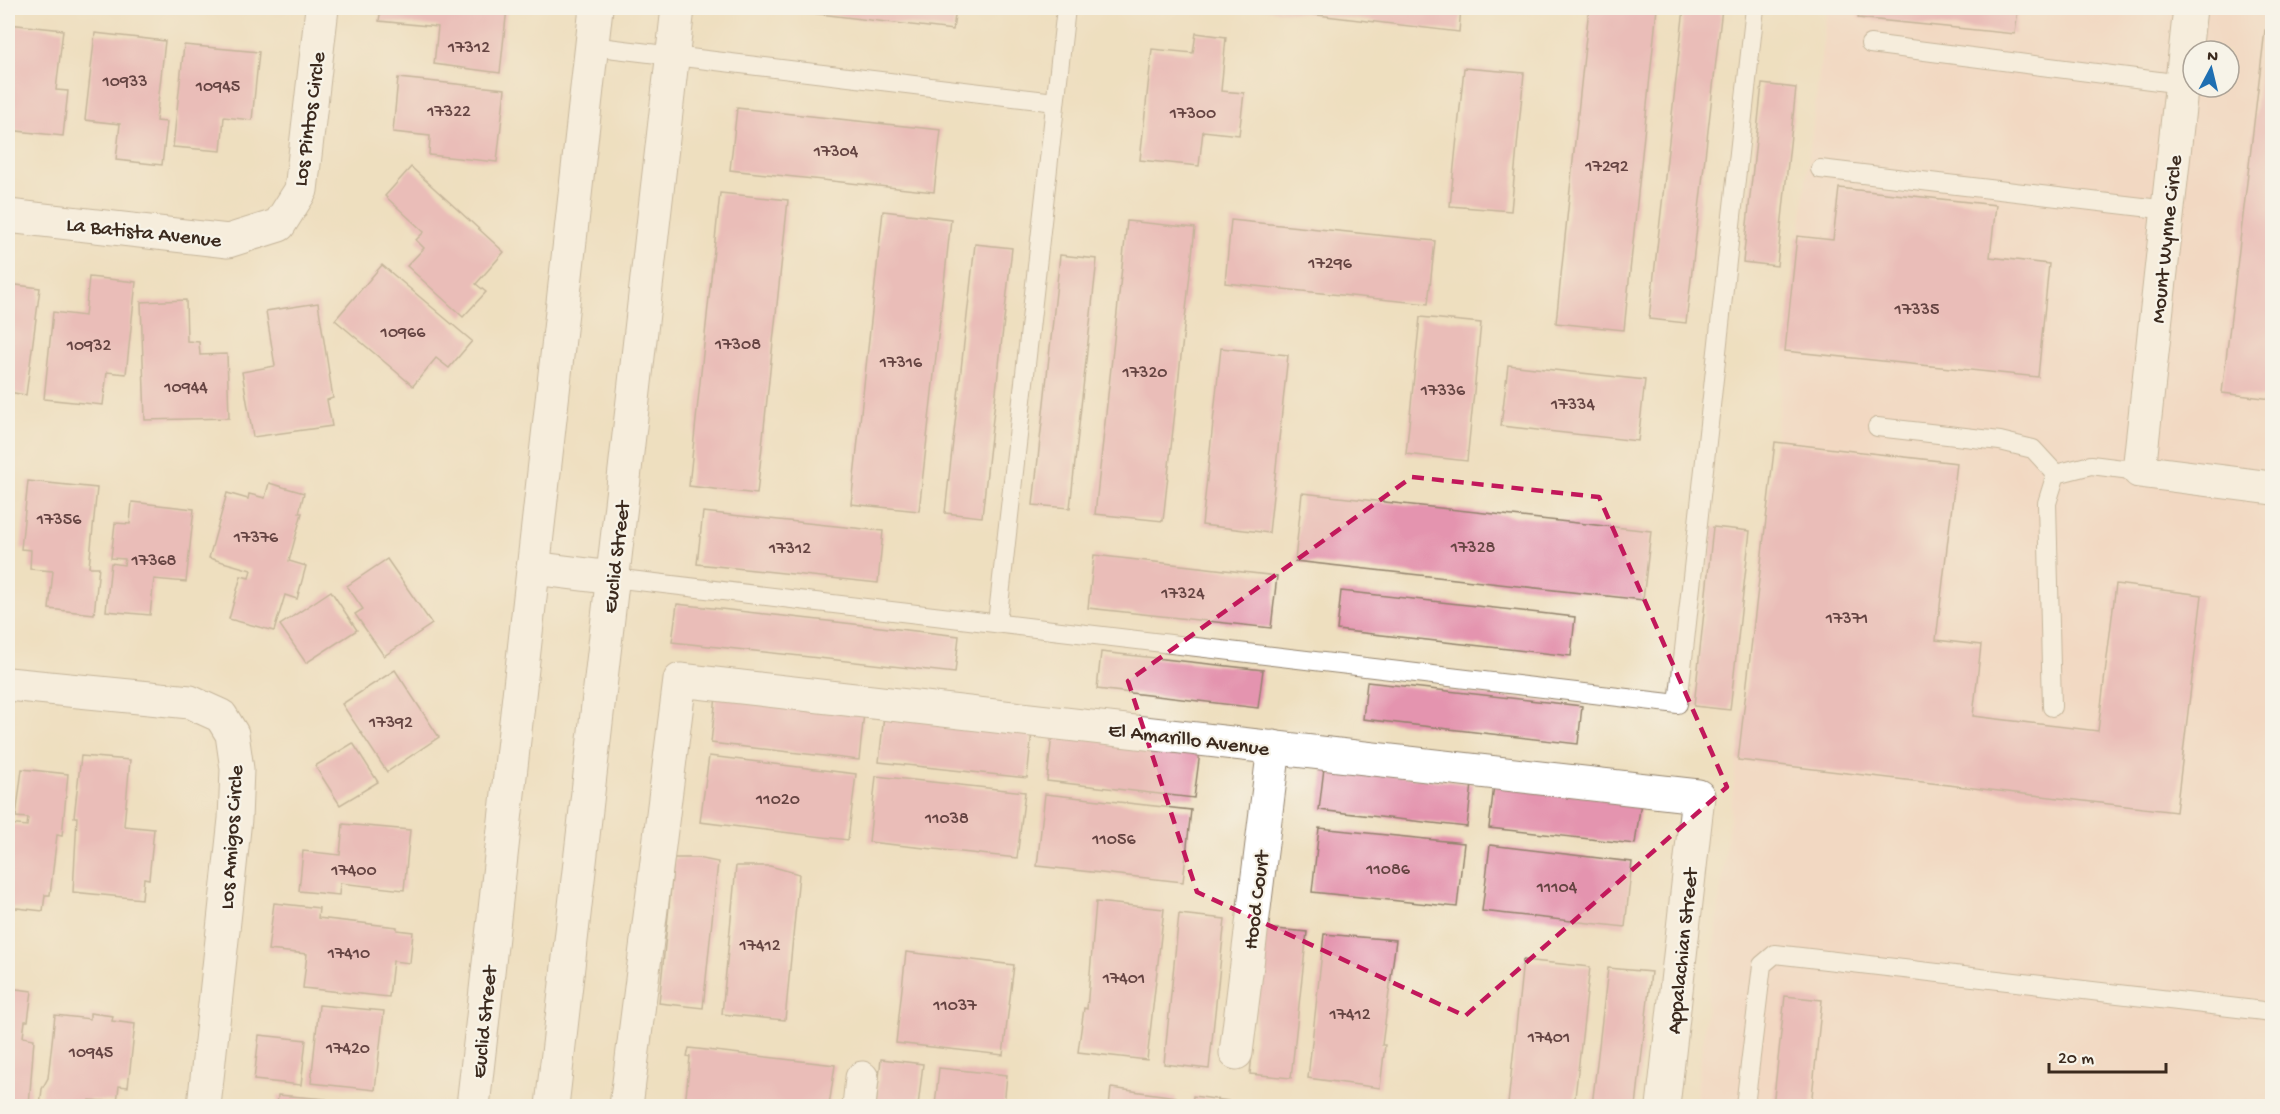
<svg xmlns="http://www.w3.org/2000/svg" width="2280" height="1114" font-family="'Gochi Hand',sans-serif">
<style>
.built{fill:#f7d1c6;fill-rule:evenodd}
.building{fill:#e494af}
.lines{fill:none;stroke-linecap:round;stroke-linejoin:round}
.service-casing{stroke:#94846e;stroke-width:20}
.minor-casing{stroke:#94846e;stroke-width:35}
.primary-casing{stroke:#94846e;stroke-width:35}
.service{stroke:#fff;stroke-width:18}
.minor{stroke:#fff;stroke-width:33}
.primary{stroke:#fff;stroke-width:33}
.marked{fill:none;stroke:#c2185b;stroke-width:4.5;stroke-dasharray:12 8;stroke-linejoin:round}
.labels{text-anchor:middle;stroke-width:4.5;stroke-linejoin:round;paint-order:stroke}
.number-label{font-size:18px;fill:#654442}
.street-label{font-size:21px;fill:#3b2a1e;stroke:#f7f3e8}
</style>
<rect width="100%" height="100%" fill="#f7f3e8"/>
<filter id="ink" filterUnits="userSpaceOnUse"><feTurbulence type="fractalNoise" baseFrequency=".0167" numOctaves="2"/><feDisplacementMap in="SourceGraphic" scale="12" xChannelSelector="R" yChannelSelector="G"/><feConvolveMatrix kernelMatrix="1 2 1 2 8 2 1 2 1" color-interpolation-filters="sRGB"/></filter>
<filter id="wash" filterUnits="userSpaceOnUse"><feTurbulence type="fractalNoise" baseFrequency=".008" numOctaves="4" result="noise"/><feDisplacementMap in="SourceGraphic" scale="24" xChannelSelector="R" yChannelSelector="G"/><feGaussianBlur stdDeviation="1.35" result="paint"/><feColorMatrix in="noise" values="0 0 0 0 0 0 0 0 0 0 0 0 0 0 0 0 0 1.4 0 .05"/><feComposite in="paint" operator="in"/></filter>
<g filter="url(#wash)">
<rect width="100%" height="100%" fill="#eedfbf"/>
<path class="built" d="M 1827,8 L 2272,8 L 2272,1106 L 1695,1106 ZM 2193,51 L 2229,51 L 2229,87 L 2193,87 Z"/>
<g id="blocks">
<g class="building">
<path d="M 381,8 L 507,8 L 500,73 L 434,64 L 438,27 L 379,21 Z"/>
<path d="M 770,8 L 956,8 L 953,30 Z"/>
<path d="M 1258,8 L 1461,8 L 1459,32 Z"/>
<path d="M 1589,8 L 1657,8 L 1624,330 L 1556,323 Z"/>
<path d="M 1684,8 L 1722,8 L 1686,323 L 1649,319 Z"/>
<path d="M 1859,8 L 2018,8 L 2015,34 L 1858,18 Z"/>
<path d="M 8,24 L 63,30 L 56,90 L 68,91 L 63,136 L 8,130 Z"/>
<path d="M 2265,30 L 2272,31 L 2272,399 L 2222,393 Z"/>
<path d="M 95,33 L 165,41 L 156,121 L 167,122 L 162,165 L 116,160 L 120,124 L 85,120 Z"/>
<path d="M 1196,33 L 1226,37 L 1221,91 L 1244,93 L 1239,135 L 1203,131 L 1199,166 L 1140,160 L 1152,49 L 1193,53 Z"/>
<path d="M 184,45 L 259,52 L 252,120 L 224,117 L 221,151 L 173,147 Z"/>
<path d="M 1464,68 L 1524,73 L 1511,211 L 1450,206 Z"/>
<path d="M 398,78 L 505,89 L 497,162 L 429,155 L 430,136 L 393,132 Z"/>
<path d="M 1762,84 L 1796,88 L 1777,266 L 1743,262 Z"/>
<path d="M 737,108 L 941,130 L 934,192 L 730,170 Z"/>
<path d="M 411,167 L 504,252 L 476,284 L 486,292 L 463,317 L 407,266 L 424,248 L 416,240 L 424,232 L 385,196 Z"/>
<path d="M 1839,188 L 1996,205 L 1990,257 L 2049,264 L 2038,377 L 1785,351 L 1797,236 L 1833,240 Z"/>
<path d="M 720,193 L 788,200 L 757,494 L 689,486 Z"/>
<path d="M 883,211 L 951,219 L 919,511 L 851,504 Z"/>
<path d="M 1231,220 L 1435,241 L 1428,304 L 1225,283 Z"/>
<path d="M 1127,221 L 1195,228 L 1163,521 L 1095,514 Z"/>
<path d="M 975,244 L 1012,248 L 982,517 L 945,513 Z"/>
<path d="M 1060,255 L 1097,259 L 1070,508 L 1033,505 Z"/>
<path d="M 382,265 L 472,341 L 449,368 L 436,358 L 413,386 L 335,320 Z"/>
<path d="M 89,277 L 136,282 L 126,374 L 107,372 L 103,405 L 44,399 L 53,312 L 85,316 Z"/>
<path d="M 8,284 L 40,288 L 26,395 L 8,392 Z"/>
<path d="M 186,300 L 187,341 L 199,342 L 200,355 L 227,354 L 229,418 L 145,420 L 141,302 Z"/>
<path d="M 318,303 L 333,398 L 327,400 L 332,426 L 253,437 L 242,372 L 275,366 L 266,311 Z"/>
<path d="M 1420,317 L 1481,323 L 1467,461 L 1406,454 Z"/>
<path d="M 1221,348 L 1288,355 L 1269,533 L 1202,525 Z"/>
<path d="M 1508,365 L 1645,380 L 1638,441 L 1501,426 Z"/>
<path d="M 1775,442 L 1957,463 L 1936,640 L 1981,645 L 1973,716 L 2098,731 L 2116,584 L 2202,595 L 2176,812 L 1738,760 Z"/>
<path d="M 8,478 L 11,478 L 9,493 L 8,493 Z"/>
<path d="M 28,481 L 97,488 L 89,567 L 99,567 L 94,614 L 49,609 L 53,571 L 30,569 L 31,550 L 21,549 Z"/>
<path d="M 269,483 L 304,493 L 299,513 L 302,513 L 289,561 L 306,566 L 297,599 L 285,595 L 274,631 L 229,619 L 241,576 L 249,578 L 251,570 L 209,558 L 227,493 L 248,499 L 249,494 L 265,498 Z"/>
<path d="M 1302,493 L 1651,531 L 1643,600 L 1295,561 Z"/>
<path d="M 132,502 L 194,509 L 186,582 L 154,579 L 150,615 L 106,611 L 111,563 L 124,565 L 125,559 L 111,558 L 115,523 L 130,524 Z"/>
<path d="M 703,512 L 883,531 L 878,583 L 697,564 Z"/>
<path d="M 1713,527 L 1750,531 L 1730,710 L 1694,706 Z"/>
<path d="M 1094,555 L 1277,576 L 1271,628 L 1088,608 Z"/>
<path d="M 387,559 L 432,624 L 384,656 L 355,614 L 363,609 L 347,586 Z"/>
<path d="M 331,591 L 357,630 L 306,663 L 280,625 Z"/>
<path d="M 1341,591 L 1575,617 L 1571,656 L 1337,630 Z"/>
<path d="M 677,604 L 959,636 L 955,673 L 672,642 Z"/>
<path d="M 1101,652 L 1263,670 L 1258,708 L 1097,689 Z"/>
<path d="M 395,670 L 439,737 L 387,772 L 342,704 Z"/>
<path d="M 1367,682 L 1582,706 L 1578,744 L 1363,719 Z"/>
<path d="M 716,696 L 864,713 L 859,760 L 711,743 Z"/>
<path d="M 884,715 L 1032,732 L 1027,778 L 879,762 Z"/>
<path d="M 1052,734 L 1200,752 L 1194,798 L 1047,781 Z"/>
<path d="M 353,743 L 378,782 L 340,805 L 315,766 Z"/>
<path d="M 81,756 L 130,760 L 124,826 L 154,829 L 149,879 L 144,878 L 142,899 L 73,892 L 77,817 L 74,817 Z"/>
<path d="M 709,756 L 856,774 L 848,840 L 700,822 Z"/>
<path d="M 1324,768 L 1472,784 L 1467,827 L 1319,810 Z"/>
<path d="M 22,769 L 68,774 L 62,836 L 57,835 L 50,895 L 45,895 L 43,911 L 8,907 L 8,824 L 27,826 L 28,818 L 16,817 Z"/>
<path d="M 876,776 L 1025,792 L 1017,858 L 869,842 Z"/>
<path d="M 1494,785 L 1641,802 L 1635,844 L 1489,828 Z"/>
<path d="M 1045,794 L 1191,810 L 1183,882 L 1037,866 Z"/>
<path d="M 343,824 L 410,830 L 404,890 L 340,883 L 339,895 L 299,891 L 303,851 L 340,855 Z"/>
<path d="M 1319,828 L 1464,843 L 1457,907 L 1312,892 Z"/>
<path d="M 1490,845 L 1632,862 L 1625,927 L 1482,911 Z"/>
<path d="M 674,858 L 697,858 L 718,862 L 703,1008 L 659,1003 Z"/>
<path d="M 736,866 L 770,866 L 799,874 L 785,1020 L 722,1014 Z"/>
<path d="M 1096,902 L 1164,909 L 1147,1060 L 1078,1052 L 1084,1008 L 1087,1009 Z"/>
<path d="M 274,903 L 319,908 L 318,918 L 397,927 L 397,930 L 413,932 L 410,963 L 393,961 L 389,997 L 303,988 L 307,954 L 268,950 Z"/>
<path d="M 1179,914 L 1225,919 L 1209,1069 L 1164,1064 Z"/>
<path d="M 1265,928 L 1307,932 L 1291,1078 L 1250,1074 Z"/>
<path d="M 1324,934 L 1396,940 L 1382,1045 L 1385,1045 L 1380,1088 L 1308,1078 Z"/>
<path d="M 906,952 L 1014,965 L 1003,1055 L 896,1043 Z"/>
<path d="M 1523,960 L 1590,967 L 1574,1106 L 1508,1104 Z"/>
<path d="M 1608,968 L 1651,972 L 1636,1106 L 1592,1106 Z"/>
<path d="M 8,988 L 32,991 L 28,1021 L 25,1021 L 23,1037 L 34,1039 L 29,1106 L 8,1106 Z"/>
<path d="M 1785,996 L 1822,1000 L 1811,1106 L 1773,1106 Z"/>
<path d="M 319,1005 L 384,1011 L 375,1090 L 311,1083 Z"/>
<path d="M 90,1013 L 113,1016 L 112,1021 L 135,1024 L 128,1087 L 119,1086 L 117,1102 L 89,1100 L 88,1106 L 40,1106 L 42,1089 L 48,1078 L 55,1015 L 90,1019 Z"/>
<path d="M 259,1035 L 306,1040 L 301,1085 L 254,1080 Z"/>
<path d="M 689,1048 L 835,1065 L 829,1106 L 685,1106 L 690,1057 L 687,1056 Z"/>
<path d="M 881,1059 L 923,1064 L 918,1106 L 876,1106 Z"/>
<path d="M 939,1068 L 1007,1075 L 1004,1106 L 935,1106 Z"/>
<path d="M 1111,1088 L 1176,1097 L 1175,1106 L 1109,1106 Z"/>
<path d="M 278,1095 L 326,1099 L 325,1106 L 277,1106 Z"/>
<path d="M 1193,1096 L 1236,1102 L 1236,1106 L 1192,1106 Z"/>
</g>
</g>
</g>
<g filter="url(#ink)">
<use href="#blocks" fill-opacity="0" stroke="#94846e" stroke-width="1.5"/>
<g class="lines">
<g class="service-casing">
<g id="service">
<path d="M 1870,44 L 2182,84"/>
<path d="M 591,46 L 1055,102"/>
<path d="M 1820,169 L 2168,210"/>
<path d="M 1877,427 L 2000,441 L 2033,449 L 2056,474"/>
<path d="M 613,578 L 1678,704 L 1755,8"/>
<path d="M 997,623 L 1066,8"/>
<path d="M 2052,707 L 2047,503 L 2056,474 L 2091,465 L 2139,471"/>
<path d="M 1745,1106 L 1762,965 L 1775,954 L 2272,1012"/>
</g>
</g>
<g class="minor-casing">
<g id="minor">
<path d="M 2190,8 L 2139,471 L 2272,488"/>
<path d="M 8,216 L 228,241 L 279,225 L 301,190 L 322,8"/>
<path d="M 533,568 L 613,578"/>
<path d="M 8,684 L 190,702 L 221,716 L 232,734 L 237,769 L 235,819 L 204,1106"/>
<path d="M 1236,1053 L 1274,747"/>
<path d="M 626,1106 L 680,680 L 1698,796 L 1663,1106"/>
<path d="M 859,1106 L 862,1078"/>
</g>
</g>
<g class="primary-casing">
<g id="primary">
<path d="M 473,1106 L 596,8"/>
<path d="M 552,1106 L 678,8"/>
</g>
</g>
<use href="#service" class="service"/>
<use href="#minor" class="minor"/>
<use href="#primary" class="primary"/>
</g>
</g>
<path d="M0 0H2280V1114H0ZM 1412,477 L 1599,497 L 1727,787 L 1465,1016 L 1197,892 L 1128,681 Z" fill="#eedfbf" fill-opacity=".55" fill-rule="evenodd"/>
<path class="marked" d="M 1412,477 L 1599,497 L 1727,787 L 1465,1016 L 1197,892 L 1128,681 Z"/>
<g class="labels">
<g class="number-label">
<text x="469" y="52">17312</text>
<text x="125" y="86">10933</text>
<text x="218" y="91">10945</text>
<text x="449" y="116">17322</text>
<text x="1193" y="118">17300</text>
<text x="836" y="156">17304</text>
<text x="1607" y="171">17292</text>
<text x="1330" y="268">17296</text>
<text x="1917" y="314">17335</text>
<text x="403" y="337">10966</text>
<text x="738" y="349">17308</text>
<text x="89" y="350">10932</text>
<text x="901" y="367">17316</text>
<text x="1145" y="377">17320</text>
<text x="186" y="392">10944</text>
<text x="1443" y="395">17336</text>
<text x="1573" y="409">17334</text>
<text x="59" y="524">17356</text>
<text x="256" y="542">17376</text>
<text x="1473" y="552">17328</text>
<text x="790" y="553">17312</text>
<text x="154" y="565">17368</text>
<text x="1183" y="598">17324</text>
<text x="1847" y="623">17371</text>
<text x="391" y="727">17392</text>
<text x="778" y="804">11020</text>
<text x="947" y="823">11038</text>
<text x="1114" y="844">11056</text>
<text x="1388" y="874">11086</text>
<text x="354" y="875">17400</text>
<text x="1557" y="892">11104</text>
<text x="760" y="950">17412</text>
<text x="349" y="958">17410</text>
<text x="1124" y="983">17401</text>
<text x="955" y="1010">11037</text>
<text x="1350" y="1019">17412</text>
<text x="1549" y="1042">17401</text>
<text x="348" y="1053">17420</text>
<text x="91" y="1057">10945</text>
</g>
<g class="street-label">
<text transform="translate(308 119) rotate(-82)" y="7">Los Pintos Circle</text>
<text transform="translate(144 231) rotate(6)" y="7">La Batista Avenue</text>
<text transform="translate(2165 239) rotate(-84)" y="7">Mount Wynne Circle</text>
<text transform="translate(615 557) rotate(-83)" y="7">Euclid Street</text>
<text transform="translate(1189 738) rotate(7)" y="7">El Amarillo Avenue</text>
<text transform="translate(230 837) rotate(-86)" y="7">Los Amigos Circle</text>
<text transform="translate(1255 900) rotate(-83)" y="7">Hood Court</text>
<text transform="translate(1681 951) rotate(-84)" y="7">Appalachian Street</text>
<text transform="translate(483 1022) rotate(-84)" y="7">Euclid Street</text>
</g>
</g>
<rect width="2280" height="1114" fill="none" stroke="#f7f3e8" stroke-width="30"/>
<g transform="translate(2211 69) rotate(7)"><circle r="28" fill="#f7f3e8" stroke="#aca397" stroke-width="1.5"/>
<path d="M0-4.5L10 22L0 15L-10 22Z" fill="#1f6fb2"/>
<text y="-9" font-size="16" font-weight="bold" text-anchor="middle" fill="#3b2a1e">N</text>
</g>
<path d="M2049 1063v9h117v-9" fill="none" stroke="#3b2a1e" stroke-width="3"/>
<text x="2058" y="1063" font-size="18" fill="#3b2a1e" stroke="#f7f3e8" stroke-width="4.5" paint-order="stroke">20 m</text>
</svg>
